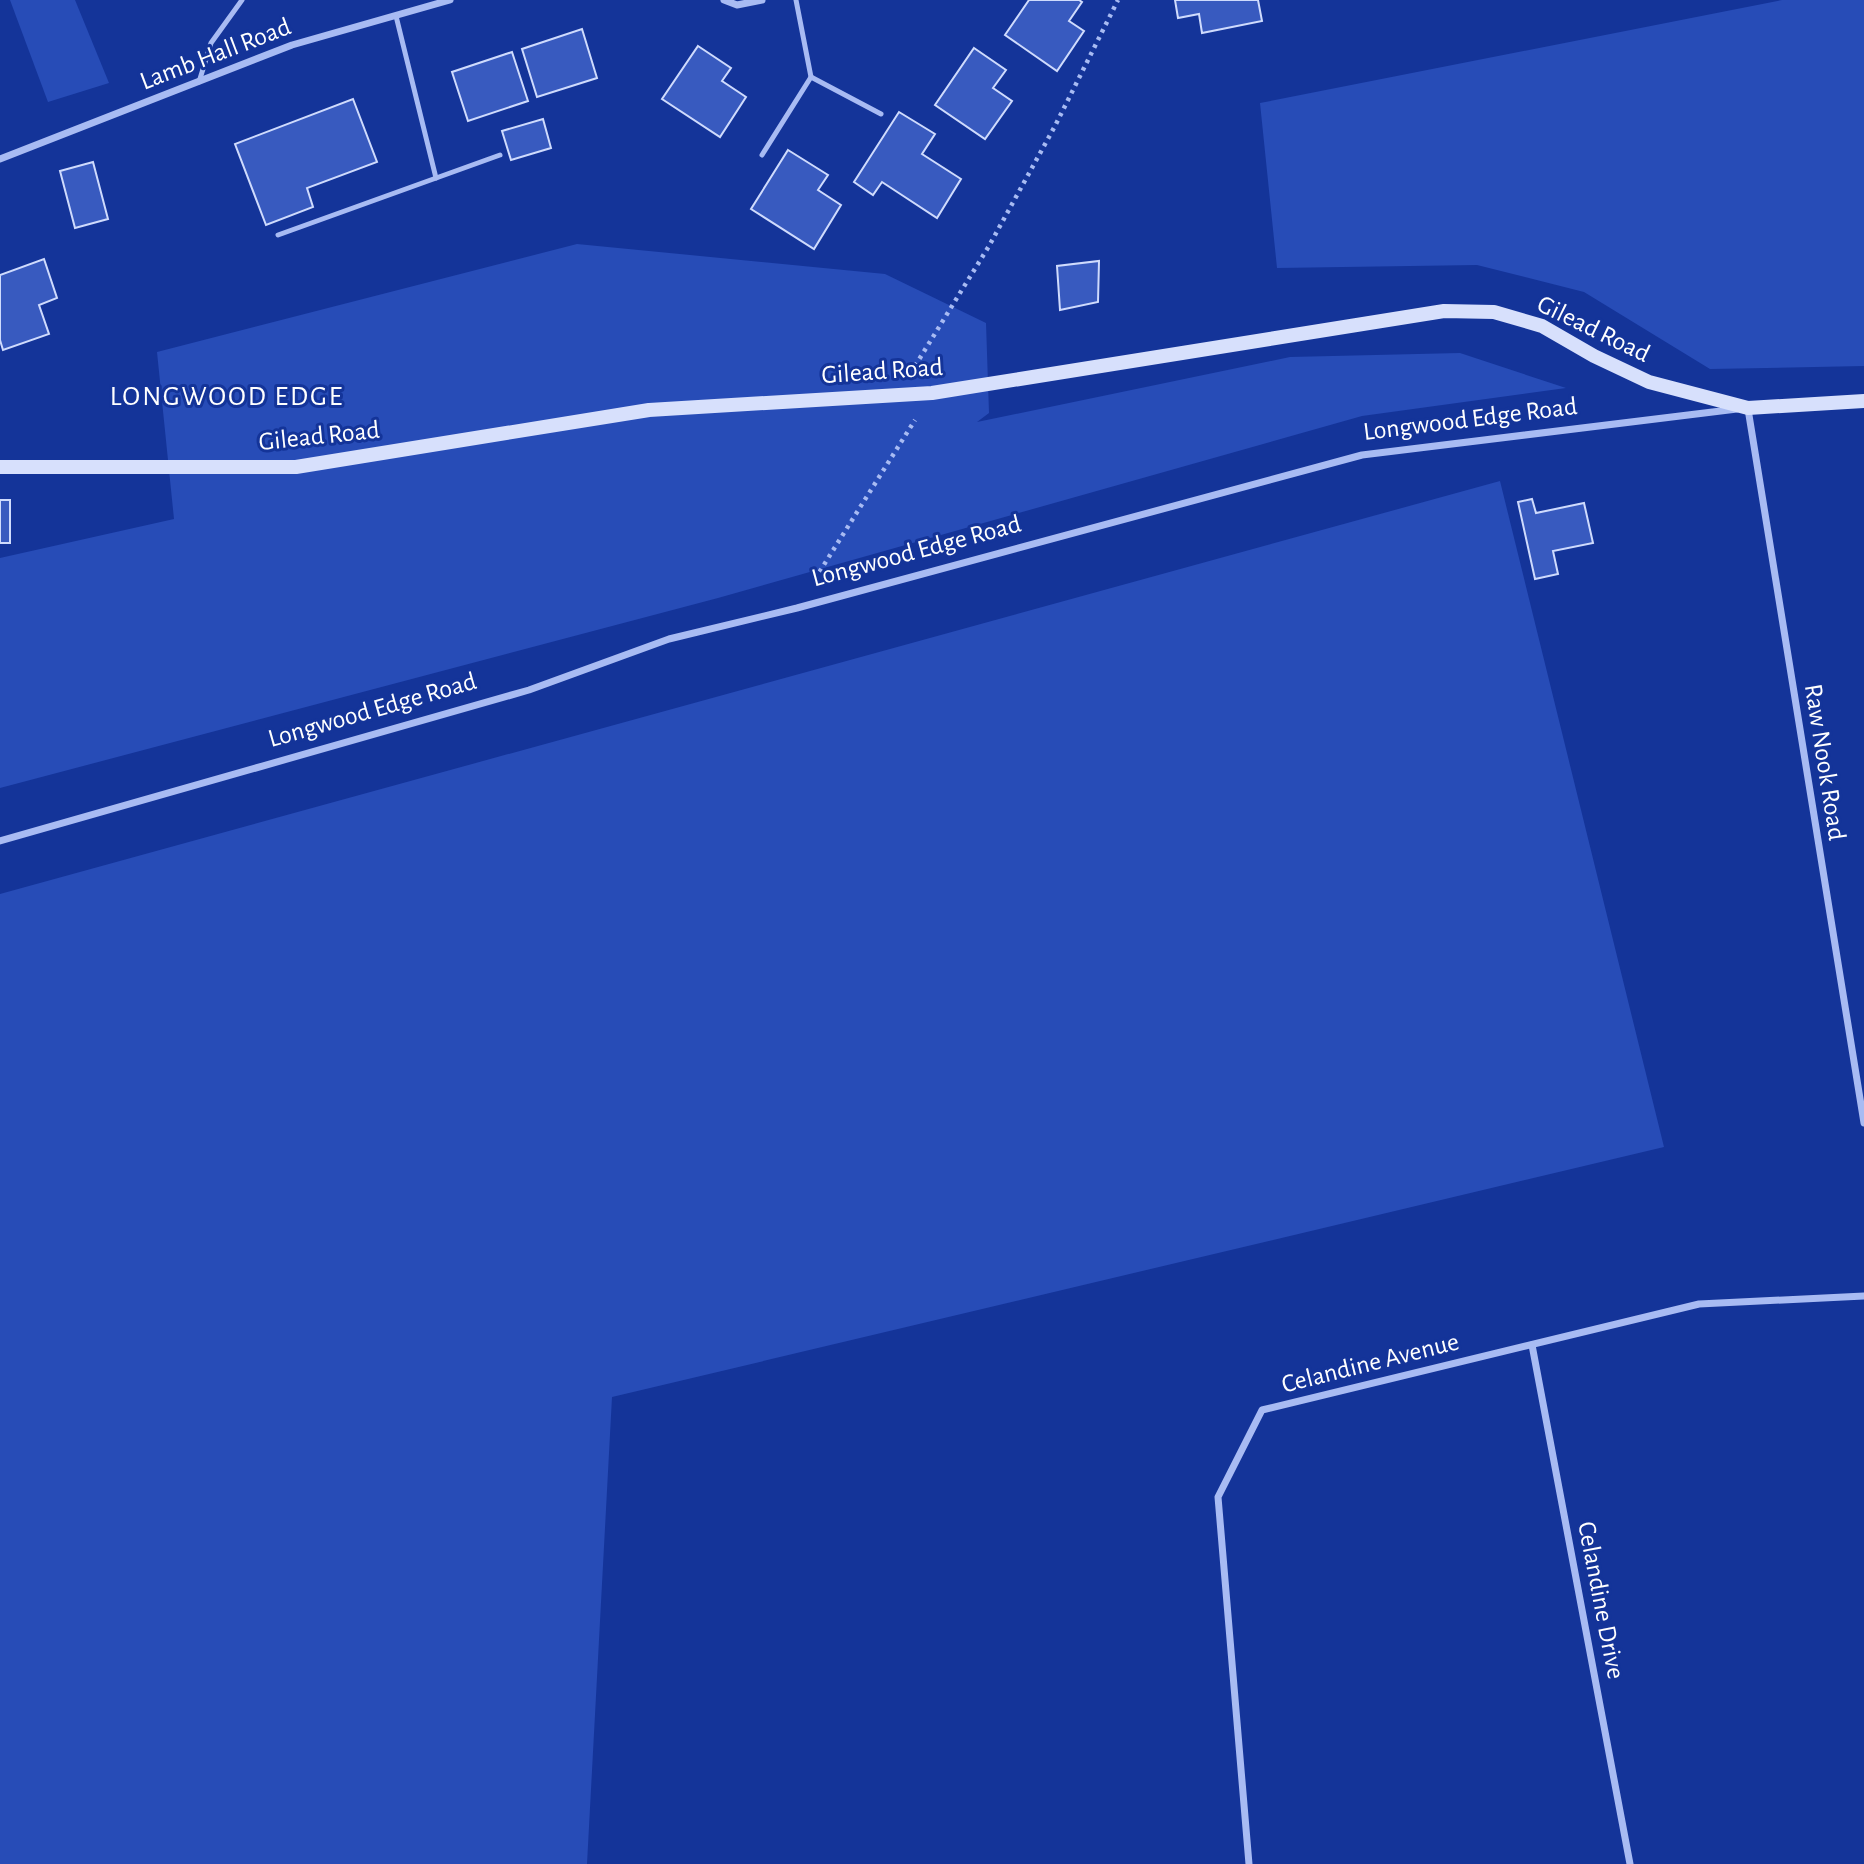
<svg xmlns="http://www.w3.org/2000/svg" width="1864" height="1864" font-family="'Alegreya Sans',sans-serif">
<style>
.green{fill:#274cb7}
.building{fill:#385abf;stroke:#cfdbfd;stroke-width:2}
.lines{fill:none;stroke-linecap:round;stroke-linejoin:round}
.path{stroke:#a8bbf3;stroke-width:4.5;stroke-dasharray:3.5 5;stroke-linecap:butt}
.lane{stroke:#a8bbf3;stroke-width:5}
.street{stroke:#a8bbf3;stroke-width:7}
.secondary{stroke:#d7e0fc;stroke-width:14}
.labels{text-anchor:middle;stroke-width:6;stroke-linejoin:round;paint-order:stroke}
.street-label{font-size:26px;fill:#fff;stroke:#143499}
.neighbourhood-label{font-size:28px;letter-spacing:2px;fill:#fff;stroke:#143499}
</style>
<rect width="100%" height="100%" fill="#143499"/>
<g class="green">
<path d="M 10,0 L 75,0 L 109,83 L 48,102 Z"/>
<path d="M 1782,0 L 1864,0 L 1864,366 L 1710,369 L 1584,292 L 1477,265 L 1277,268 L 1260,103 Z"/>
<path d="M 577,244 L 885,274 L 986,323 L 989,413 L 977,422 L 1290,357 L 1460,353 L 1566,388 L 1362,416 L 718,598 L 0,788 L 0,558 L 174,519 L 157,352 Z"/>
<path d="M 1500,481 L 1664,1147 L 612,1397 L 587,1864 L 0,1864 L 0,894 Z"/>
</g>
<g class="building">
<path d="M 1029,0 L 1079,0 L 1082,2 L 1069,21 L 1084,31 L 1057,71 L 1005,35 Z"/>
<path d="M 1175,0 L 1258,0 L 1262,21 L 1202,33 L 1199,14 L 1178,18 Z"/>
<path d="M 582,29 L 597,78 L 537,97 L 522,49 Z"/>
<path d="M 698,46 L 731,68 L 722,81 L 746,97 L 720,137 L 662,99 Z"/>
<path d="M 974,48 L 1006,70 L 993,88 L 1012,101 L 985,139 L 935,105 Z"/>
<path d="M 512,52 L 528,101 L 468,121 L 452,72 Z"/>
<path d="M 353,99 L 377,162 L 307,188 L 313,207 L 266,225 L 235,144 Z"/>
<path d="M 899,112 L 935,134 L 922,154 L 961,179 L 937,218 L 882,182 L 873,195 L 854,182 Z"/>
<path d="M 543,119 L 551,148 L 511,160 L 502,131 Z"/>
<path d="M 788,150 L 828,175 L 818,190 L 841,205 L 814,249 L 751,209 Z"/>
<path d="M 93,162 L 108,219 L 75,228 L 60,171 Z"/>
<path d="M 44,259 L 57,298 L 39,305 L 49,334 L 3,350 L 0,340 L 0,275 Z"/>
<path d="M 1099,261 L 1098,302 L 1060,310 L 1057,266 Z"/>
<path d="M 1532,499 L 1536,513 L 1584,503 L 1593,543 L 1553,551 L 1558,574 L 1535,579 L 1518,502 Z"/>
<rect x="0" y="500" width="10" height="43"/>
</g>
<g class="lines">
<g class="path">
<path d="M 915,366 L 989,246 L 1055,126 L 1118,0"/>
<path d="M 815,579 L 915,420"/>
</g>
<g class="lane">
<path d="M 796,0 L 811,77"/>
<path d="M 396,16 L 436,178"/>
<path d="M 199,82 L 211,43 L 242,0"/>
<path d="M 762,155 L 811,77 L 881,114"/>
<path d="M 278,235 L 500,155"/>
</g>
<g class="street">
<path d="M 724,0 L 737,5 L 762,0"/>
<path d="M 0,159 L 292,45 L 450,0"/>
<path d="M 1748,409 L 1864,1123"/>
<path d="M 0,841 L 529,690 L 669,639 L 797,608 L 1362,455 L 1737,409"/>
<path d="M 1532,1345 L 1630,1864"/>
<path d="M 1249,1864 L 1218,1497 L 1262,1410 L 1699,1304 L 1864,1296"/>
</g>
<path class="secondary" d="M 0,467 L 296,467 L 649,410 L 932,393 L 1444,311 L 1494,312 L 1542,326 L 1594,356 L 1649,382 L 1748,408 L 1864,401"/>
</g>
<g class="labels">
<g class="street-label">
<text transform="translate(215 53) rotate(-21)" y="9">Lamb Hall Road</text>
<text transform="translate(1594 328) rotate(26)" y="9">Gilead Road</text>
<text transform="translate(882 370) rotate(-4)" y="9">Gilead Road</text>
<text transform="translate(1470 418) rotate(-7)" y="9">Longwood Edge Road</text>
<text transform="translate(319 435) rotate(-6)" y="9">Gilead Road</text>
<text transform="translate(916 550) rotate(-15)" y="9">Longwood Edge Road</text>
<text transform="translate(372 709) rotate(-16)" y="9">Longwood Edge Road</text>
<text transform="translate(1826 762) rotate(81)" y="9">Raw Nook Road</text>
<text transform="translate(1370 1362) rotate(-14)" y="9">Celandine Avenue</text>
<text transform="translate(1602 1600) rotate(79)" y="9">Celandine Drive</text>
</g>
<g class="neighbourhood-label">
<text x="227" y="405">LONGWOOD EDGE</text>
</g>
</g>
</svg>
